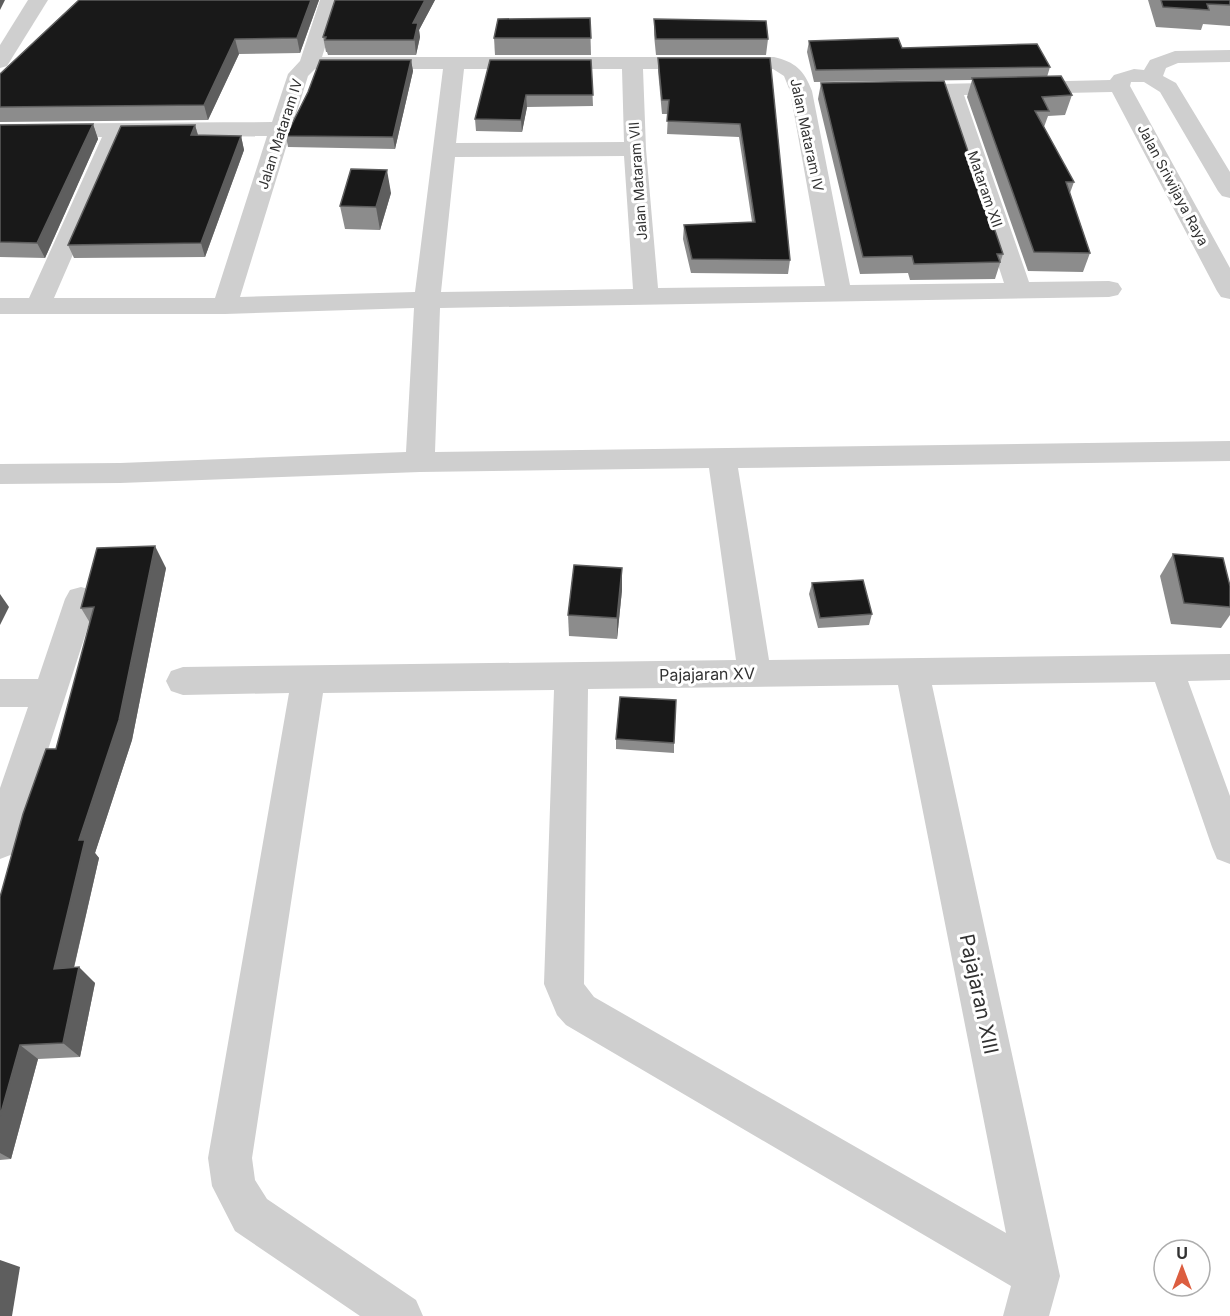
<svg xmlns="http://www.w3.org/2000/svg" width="1230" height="1316" font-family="Inter,sans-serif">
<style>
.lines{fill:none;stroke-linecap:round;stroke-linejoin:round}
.street{fill:#cfcfcf;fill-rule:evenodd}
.wall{fill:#8c8c8c}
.shaded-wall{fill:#5e5e5e}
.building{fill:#191919;stroke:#5e5e5e;stroke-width:1.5}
.labels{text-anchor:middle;stroke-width:6;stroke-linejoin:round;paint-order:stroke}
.far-street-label{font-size:14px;fill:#323232;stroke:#fff}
.street-label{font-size:16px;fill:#323232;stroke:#fff}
.near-street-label{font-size:20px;fill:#323232;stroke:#fff}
</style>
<rect width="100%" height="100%" fill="#fff"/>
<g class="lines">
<g class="street">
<path d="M 28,0 L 48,0 L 7,66 L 0,68 L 0,45 Z"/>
<path d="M 320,0 L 340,0 L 322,57 L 774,57 C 795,62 804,70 812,91 L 850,285 L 1004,283 L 943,96 L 894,95 L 891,90 L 894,85 L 1110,80 L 1114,75 L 1134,69 L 1144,70 L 1150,60 L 1175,51 L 1230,50 L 1230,62 L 1178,63 L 1166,68 L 1163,76 L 1176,83 L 1230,172 L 1230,198 L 1222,196 L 1218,191 L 1160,92 L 1144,82 L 1131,82 L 1130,86 L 1230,268 L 1230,299 L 1221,297 L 1217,291 L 1112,92 L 964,95 L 1029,282 L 1109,281 L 1118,283 L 1122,289 L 1118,295 L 1109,297 L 440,308 L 435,452 L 1230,441 L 1230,461 L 738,468 L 769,660 L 1230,654 L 1230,680 L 1188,681 L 1230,796 L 1230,864 L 1217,859 L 1212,847 L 1155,682 L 932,685 L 1060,1276 L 1049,1316 L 1003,1316 L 1011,1286 L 566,1025 L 557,1015 L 544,984 L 554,690 L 323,693 L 252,1158 L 255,1180 L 267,1199 L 416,1300 L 423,1316 L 360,1316 L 235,1231 L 212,1186 L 208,1158 L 289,693 L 183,695 L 171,691 L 166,681 L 171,671 L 183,667 L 736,660 L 709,468 L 420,472 L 120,483 L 0,484 L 0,464 L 120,463 L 406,452 L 414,308 L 225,314 L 0,314 L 0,298 L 29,298 L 102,137 L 0,138 L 0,124 L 272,122 L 288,74 L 300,61 ZM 315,69 L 443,69 L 415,292 L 240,297 L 308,76 ZM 464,69 L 622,69 L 624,142 L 456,143 ZM 643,69 L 773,69 L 784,76 L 790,91 L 825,286 L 658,288 L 646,149 ZM 267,136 L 215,298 L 54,298 L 124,137 ZM 624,156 L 633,289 L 441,292 L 455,157 ZM 898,685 L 1006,1233 L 594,997 L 584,984 L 588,689 Z"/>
<path d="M 81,587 L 92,590 L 97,599 L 18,842 L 13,854 L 0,859 L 0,788 L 28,707 L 0,707 L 0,679 L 38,679 L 65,599 L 70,590 Z"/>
</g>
</g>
<g class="wall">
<path d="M 319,0 L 300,53 L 239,54 L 208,120 L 0,122 L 0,74 Z"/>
<path d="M 335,0 L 435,0 L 419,30 L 420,37 L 416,55 L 328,55 L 327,52 L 326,52 L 323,37 Z"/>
<path d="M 1148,0 L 1230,0 L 1230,26 L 1203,24 L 1201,30 L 1156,27 Z"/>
<path d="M 590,18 L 591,55 L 495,55 L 494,38 Z"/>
<path d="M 654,19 L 768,39 L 766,55 L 656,55 L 654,35 Z"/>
<path d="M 809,41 L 902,48 L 1050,67 L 1047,77 L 1072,95 L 1065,115 L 1048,116 L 1044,127 L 1074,182 L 1070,193 L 1090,253 L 1083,272 L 1028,271 L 967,97 L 972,80 L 814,82 L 807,52 Z"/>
<path d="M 658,58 L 770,58 L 790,260 L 788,274 L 691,273 L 683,239 L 684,225 L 752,222 L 739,137 L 667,134 L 668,114 L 662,114 L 658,71 Z"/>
<path d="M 411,60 L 413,71 L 395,149 L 288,147 L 286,136 L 308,92 Z"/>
<path d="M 591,60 L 593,106 L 527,107 L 522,132 L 476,131 L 475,119 Z"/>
<path d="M 821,83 L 1003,254 L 995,279 L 910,280 L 908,273 L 860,274 L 818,99 Z"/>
<path d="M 93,124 L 98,139 L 45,258 L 0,257 L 0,125 Z"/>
<path d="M 195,125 L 198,135 L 241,136 L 244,150 L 205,257 L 74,258 L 68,245 Z"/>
<path d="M 391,193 L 380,230 L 345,229 L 340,206 Z"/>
<path d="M 1173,554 L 1230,586 L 1230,615 L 1221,628 L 1171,624 L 1160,576 Z"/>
<path d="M 166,568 L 132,740 L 95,853 L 99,858 L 74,968 L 95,983 L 80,1057 L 38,1059 L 11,1159 L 0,1160 L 0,897 L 56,749 L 90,623 L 81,608 Z"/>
<path d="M 812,583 L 872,614 L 869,625 L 818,628 L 809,594 Z"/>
<path d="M 622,590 L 617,639 L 569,636 L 568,615 Z"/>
<path d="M 616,739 L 674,743 L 674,753 L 616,749 Z"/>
</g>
<g class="shaded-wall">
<path d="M 0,0 L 5,0 L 0,10 Z"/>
<path d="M 311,0 L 319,0 L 300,53 L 297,38 Z"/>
<path d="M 425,0 L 435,0 L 419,30 L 420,37 L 416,55 L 413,23 Z"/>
<path d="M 235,39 L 239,54 L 208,120 L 204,105 Z"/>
<path d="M 411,60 L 413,71 L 395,149 L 393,137 Z"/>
<path d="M 526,95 L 527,107 L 522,132 L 521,120 Z"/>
<path d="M 93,124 L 98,139 L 45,258 L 37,243 Z"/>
<path d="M 195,125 L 199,139 L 191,135 Z"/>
<path d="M 241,136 L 244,150 L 205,257 L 201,243 Z"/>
<path d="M 387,170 L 391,193 L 380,230 L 376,207 Z"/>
<path d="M 155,546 L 166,568 L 132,740 L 95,853 L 99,858 L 70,984 L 54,969 L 79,840 Z"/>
<path d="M 622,568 L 622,590 L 617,639 L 617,618 Z"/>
<path d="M 0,594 L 9,607 L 0,625 Z"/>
<path d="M 79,967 L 95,983 L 80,1057 L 63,1043 Z"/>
<path d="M 20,1045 L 38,1059 L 11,1159 L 0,1153 L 0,1116 Z"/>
<path d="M 0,1260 L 20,1267 L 12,1316 L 0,1316 Z"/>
</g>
<g class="building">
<path d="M 79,0 L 311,0 L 297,38 L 235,39 L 204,105 L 0,107 L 0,74 Z"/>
<path d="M 335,0 L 425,0 L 413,23 L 418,23 L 414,40 L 325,40 L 326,37 L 323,37 Z"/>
<path d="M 1161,0 L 1230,0 L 1230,5 L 1207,4 L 1209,10 L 1163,7 Z"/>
<path d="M 590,18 L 591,38 L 494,38 L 498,19 Z"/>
<path d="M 654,19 L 766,21 L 768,39 L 656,39 Z"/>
<path d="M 898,38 L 902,48 L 1037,44 L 1050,67 L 816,70 L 809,41 Z"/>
<path d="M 658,58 L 770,58 L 790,260 L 692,259 L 684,225 L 755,222 L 740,124 L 667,121 L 669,100 L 662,100 Z"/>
<path d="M 320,60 L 411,60 L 393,137 L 286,136 L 308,92 Z"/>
<path d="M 490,60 L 591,60 L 593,95 L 526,95 L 521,120 L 475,119 Z"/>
<path d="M 1061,76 L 1072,95 L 1042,97 L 1049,111 L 1035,111 L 1074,182 L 1066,182 L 1090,253 L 1034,252 L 972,78 Z"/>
<path d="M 944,81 L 1003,254 L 997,254 L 1000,262 L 914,264 L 912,256 L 863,257 L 821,83 Z"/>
<path d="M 93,124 L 37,243 L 0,242 L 0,125 Z"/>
<path d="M 195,125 L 191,135 L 241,136 L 201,243 L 68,245 L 121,126 Z"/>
<path d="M 351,169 L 387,170 L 376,207 L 340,206 Z"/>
<path d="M 155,546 L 119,720 L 79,840 L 85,840 L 54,969 L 79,967 L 63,1043 L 20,1045 L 0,1116 L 0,897 L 23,814 L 46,749 L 56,749 L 94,607 L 81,608 L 97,548 Z"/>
<path d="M 1173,554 L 1223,558 L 1230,586 L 1230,607 L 1184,603 Z"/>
<path d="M 574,565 L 622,568 L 617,618 L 568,615 Z"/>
<path d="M 863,580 L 872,614 L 820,618 L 812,583 Z"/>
<path d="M 620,697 L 676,700 L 674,743 L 616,739 Z"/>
</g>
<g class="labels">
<g class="far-street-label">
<text transform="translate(280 134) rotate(-72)" y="5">Jalan Mataram IV</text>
<text transform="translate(807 135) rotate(78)" y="5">Jalan Mataram IV</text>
<text transform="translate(638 181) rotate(-94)" y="5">Jalan Mataram VII</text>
<text transform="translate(1173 185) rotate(62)" y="5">Jalan Sriwijaya Raya</text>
<text transform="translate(985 189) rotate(71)" y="5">Mataram XII</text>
</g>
<g class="street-label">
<text transform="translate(707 674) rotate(-1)" y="6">Pajajaran XV</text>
</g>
<g class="near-street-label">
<text transform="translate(979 994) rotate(78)" y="7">Pajajaran XIII</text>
</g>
</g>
<g transform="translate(1182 1268)"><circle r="28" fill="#ffffff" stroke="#adadad" stroke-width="1.5"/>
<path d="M0-4.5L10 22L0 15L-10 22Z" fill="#dc5e40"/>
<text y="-9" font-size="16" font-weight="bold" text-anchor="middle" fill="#323232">U</text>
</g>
</svg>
